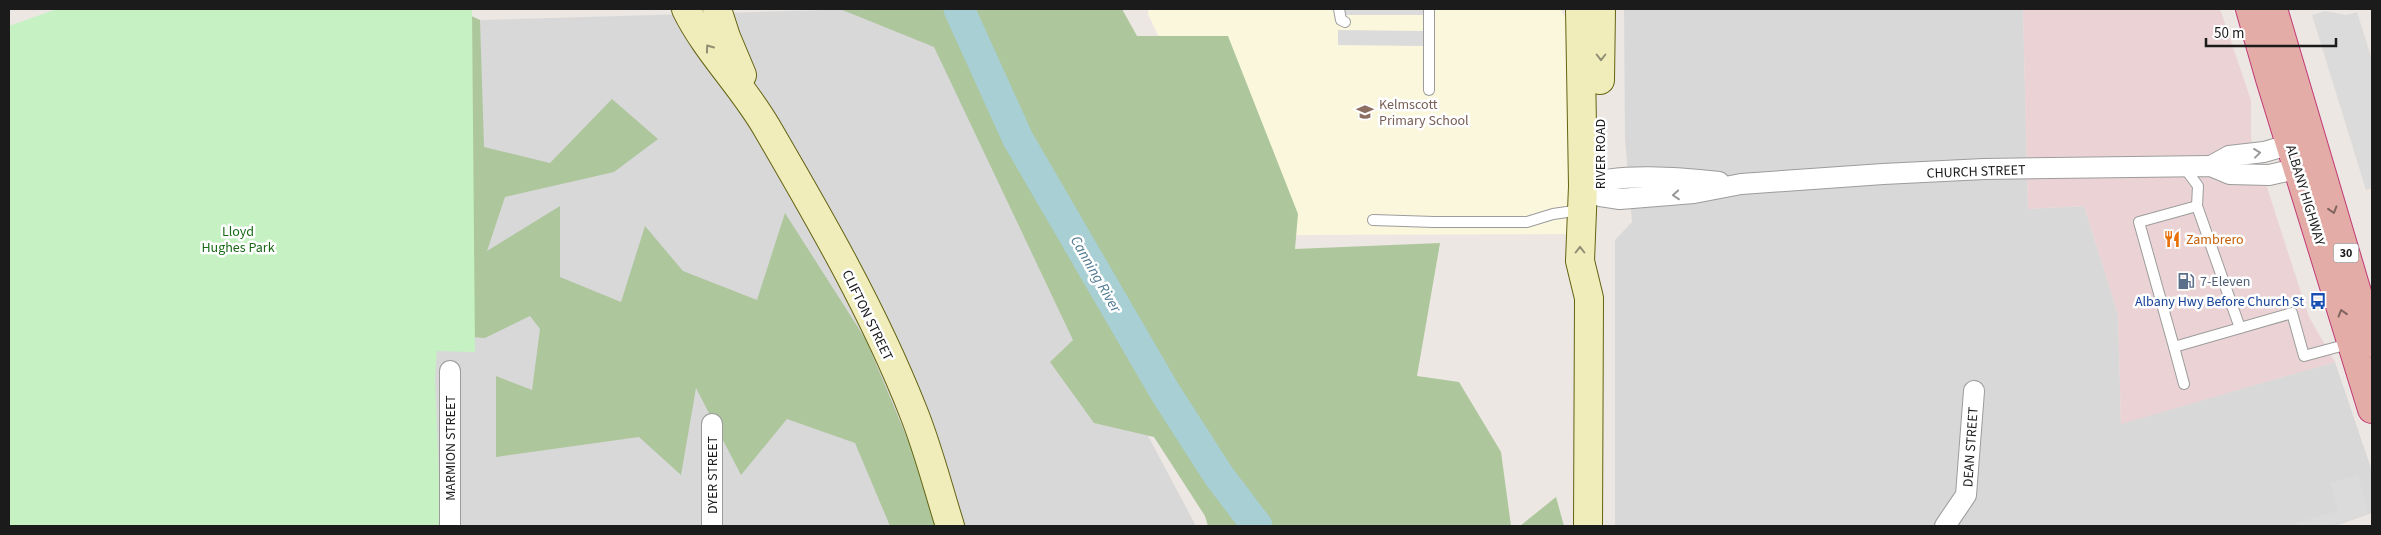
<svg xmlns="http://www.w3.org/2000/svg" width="2381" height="535" font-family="'Source Sans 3',sans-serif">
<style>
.residential{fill:#d9d8d9}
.commercial{fill:#ebd3d5}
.education{fill:#faf7dd}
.forest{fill:#adc69c}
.park{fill:#c5f1c3}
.parking{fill:#dbdbdb}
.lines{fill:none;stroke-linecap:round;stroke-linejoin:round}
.river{stroke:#a8cfd4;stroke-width:31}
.service-casing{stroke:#9c9c9c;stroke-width:12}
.minor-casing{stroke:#9c9c9c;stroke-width:22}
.secondary-casing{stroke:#636312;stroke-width:30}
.trunk-casing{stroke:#c03976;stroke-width:30}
.service{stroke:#fff;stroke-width:10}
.minor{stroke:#fff;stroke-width:20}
.secondary{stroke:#f0edbb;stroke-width:28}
.trunk{stroke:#e4aca6;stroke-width:28}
.oneway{stroke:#908e73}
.oneway2{stroke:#989898}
.oneway3{stroke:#806460}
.labels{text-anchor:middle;stroke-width:5;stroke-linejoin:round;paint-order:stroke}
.shield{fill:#fff;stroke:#5f5f5f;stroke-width:1}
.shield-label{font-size:12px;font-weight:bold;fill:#1b1b1b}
.education-label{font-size:14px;fill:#785e54;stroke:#fff;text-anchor:start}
.street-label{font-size:14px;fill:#1b1b1b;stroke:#fff}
.park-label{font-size:14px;fill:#1b6a18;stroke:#fff}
.food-label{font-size:14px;fill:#c56008;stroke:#fff;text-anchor:start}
.service-label{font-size:14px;fill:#4e5e75;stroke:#fff;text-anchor:start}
.transit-label{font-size:14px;fill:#164399;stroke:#fff;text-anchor:end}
.water-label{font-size:15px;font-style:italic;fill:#4e7790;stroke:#fff}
</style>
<rect width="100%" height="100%" fill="#ece7e2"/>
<g class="residential">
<path d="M 861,9 L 921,9 L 1196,526 L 432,526 L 422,333 L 480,20 Z"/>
<path d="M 1624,9 L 2023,9 L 2028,209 L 2084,206 L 2118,314 L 2121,423 L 2335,362 L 2372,471 L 2372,513 L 2335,526 L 1615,526 L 1615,240 L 1632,222 L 1625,139 Z"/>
</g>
<path class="commercial" d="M 2023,9 L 2220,9 L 2251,100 L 2251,138 L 2309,317 L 2335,362 L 2121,424 L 2118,314 L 2084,206 L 2028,209 Z"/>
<path class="education" d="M 1148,9 L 1560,9 L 1565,17 L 1568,30 L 1569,234 L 1292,235 L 1171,63 L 1148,14 Z"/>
<g class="forest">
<path d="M 66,9 L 456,9 L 480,20 L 484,147 L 550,163 L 612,99 L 658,139 L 614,172 L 505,197 L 487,251 L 560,206 L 560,277 L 621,302 L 645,226 L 683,271 L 757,300 L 785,213 L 866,340 L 944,526 L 890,526 L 855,443 L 787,419 L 741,475 L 696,388 L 681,475 L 639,437 L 496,457 L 496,376 L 532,390 L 540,329 L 530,316 L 485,338 L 422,333 L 9,526 Z"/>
<path d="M 840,9 L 1122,9 L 1137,36 L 1228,36 L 1298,214 L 1295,249 L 1440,243 L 1417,376 L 1459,382 L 1501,452 L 1511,526 L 1208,526 L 1205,516 L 1154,437 L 1094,423 L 1050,362 L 1073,340 L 934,47 Z"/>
<path d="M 1556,497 L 1564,526 L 1520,526 Z"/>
</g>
<path class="park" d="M 57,9 L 472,9 L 475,352 L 437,351 L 435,377 L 441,526 L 9,526 L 9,26 Z"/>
<g class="parking">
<rect x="1345" y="9" width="78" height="6"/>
<path d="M 2325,11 L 2346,15 L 2357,12 L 2372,60 L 2372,188 L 2366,190 L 2312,15 Z"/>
<path d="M 1338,30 L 1423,31 L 1423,46 L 1338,45 Z"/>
<path d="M 2358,475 L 2369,514 L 2326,526 L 2296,526 L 2295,523 L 2338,511 L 2330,483 Z"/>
</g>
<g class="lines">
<path class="river" d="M 959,9 L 1018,139 L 1165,392 L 1219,476 L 1257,526"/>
<g class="service-casing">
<g id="service">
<path d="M 1339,9 L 1341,20 L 1345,22"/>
<path d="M 1429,90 L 1429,9"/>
<path d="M 2184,167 L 2198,186 L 2197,206 L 2240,328 L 2292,313 L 2304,356 L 2352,343"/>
<path d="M 2197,206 L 2139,222 L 2174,347 L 2240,328"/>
<path d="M 1373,220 L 1434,222 L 1527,222 L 1553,214 L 1581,210"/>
<path d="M 2174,347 L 2184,384"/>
</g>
</g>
<g class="minor-casing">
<g id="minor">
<path d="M 2211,166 L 2229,156 L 2264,152 L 2302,141"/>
<path d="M 1583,186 L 1600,196 L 1620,199 L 1694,193 L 1741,184 L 1883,174 L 1984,169 L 2211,166 L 2230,174 L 2269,175 L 2309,166"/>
<path d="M 1583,186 C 1618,172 1682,178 1719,182"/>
<path d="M 450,371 L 450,526"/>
<path d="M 712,526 L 712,424"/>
<path d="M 1945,526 L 1966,495 L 1974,391"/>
</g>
</g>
<g class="secondary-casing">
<g id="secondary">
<path d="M 686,9 C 707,52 743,86 767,128 C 820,219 874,312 913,411 C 928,448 938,488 950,526"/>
<path d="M 717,9 L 726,37 L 742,75"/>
<path d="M 1580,9 L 1583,186 L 1580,261 L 1589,298 L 1588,526"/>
<path d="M 1600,80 L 1601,9"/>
</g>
</g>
<g class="trunk-casing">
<g id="trunk">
<path d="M 2250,9 L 2270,79 L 2372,409"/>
<path d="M 2273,9 L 2372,343"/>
</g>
</g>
<use href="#service" class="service"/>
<use href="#minor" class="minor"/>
<use href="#secondary" class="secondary"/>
<use href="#trunk" class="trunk"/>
</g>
<defs><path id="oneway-chevron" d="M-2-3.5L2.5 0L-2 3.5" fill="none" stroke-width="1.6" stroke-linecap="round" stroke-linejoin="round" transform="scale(1.25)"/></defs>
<g class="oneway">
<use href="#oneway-chevron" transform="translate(709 48) rotate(-126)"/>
<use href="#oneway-chevron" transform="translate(1601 57) rotate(90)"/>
<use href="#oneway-chevron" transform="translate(1580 250) rotate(-90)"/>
</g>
<g class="oneway2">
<use href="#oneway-chevron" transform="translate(2257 153) rotate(-7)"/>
<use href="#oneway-chevron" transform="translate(1676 195) rotate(175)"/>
</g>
<g class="oneway3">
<use href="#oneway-chevron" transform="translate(2333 210) rotate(73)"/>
<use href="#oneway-chevron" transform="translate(2342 313) rotate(-107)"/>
</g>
<defs>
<g id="school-bare" transform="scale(1.35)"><path d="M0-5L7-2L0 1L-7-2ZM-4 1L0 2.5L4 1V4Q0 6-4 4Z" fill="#8d6e63" stroke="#fff" stroke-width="2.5" paint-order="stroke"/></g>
<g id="restaurant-bare" transform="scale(1.35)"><path d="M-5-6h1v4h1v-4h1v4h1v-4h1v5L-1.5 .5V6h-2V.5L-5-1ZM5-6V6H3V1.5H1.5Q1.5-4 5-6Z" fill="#e8710a" stroke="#fff" stroke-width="2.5" paint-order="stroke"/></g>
<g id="fuel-bare" transform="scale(1.35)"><path d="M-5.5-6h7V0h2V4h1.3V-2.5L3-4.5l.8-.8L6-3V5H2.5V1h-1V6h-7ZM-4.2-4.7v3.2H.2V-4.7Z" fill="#5c6f8a" stroke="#fff" stroke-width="2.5" paint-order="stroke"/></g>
<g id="bus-bare" transform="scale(1.35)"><path d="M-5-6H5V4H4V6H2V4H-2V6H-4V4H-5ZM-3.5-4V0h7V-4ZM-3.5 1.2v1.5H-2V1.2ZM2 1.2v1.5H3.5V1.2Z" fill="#1a4fb4" stroke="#fff" stroke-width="2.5" paint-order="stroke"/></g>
</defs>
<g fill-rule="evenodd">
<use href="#school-bare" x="1365" y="112"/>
<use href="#restaurant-bare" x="2172" y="239"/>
<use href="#fuel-bare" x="2186" y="281"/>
<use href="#bus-bare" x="2318" y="301"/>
</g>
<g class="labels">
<rect class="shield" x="2333.5" y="243.5" width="25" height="19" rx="4"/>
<g class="shield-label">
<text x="2346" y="257">30</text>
</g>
<g class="education-label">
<text x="1379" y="109">Kelmscott<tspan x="1379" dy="16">Primary School</tspan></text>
</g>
<g class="street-label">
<text transform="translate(1600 154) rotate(-90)" y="5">RIVER ROAD</text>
<text transform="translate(1976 171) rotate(-2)" y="5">CHURCH STREET</text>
<text transform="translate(2306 195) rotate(73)" y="5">ALBANY HIGHWAY</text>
<text transform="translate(868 315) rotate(64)" y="5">CLIFTON STREET</text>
<text transform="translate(1970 447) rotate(-86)" y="5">DEAN STREET</text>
<text transform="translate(450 448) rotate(-90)" y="5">MARMION STREET</text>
<text transform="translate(712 475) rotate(-90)" y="5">DYER STREET</text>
</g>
<g class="park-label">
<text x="238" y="236">Lloyd<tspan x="238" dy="16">Hughes Park</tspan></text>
</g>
<g class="food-label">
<text x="2186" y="244">Zambrero</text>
</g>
<g class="service-label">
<text x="2200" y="286">7-Eleven</text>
</g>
<g class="transit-label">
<text x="2304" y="306">Albany Hwy Before Church St</text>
</g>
<g class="water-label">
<text transform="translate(1096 274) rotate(60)" y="5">Canning River</text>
</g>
</g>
<rect width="2381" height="535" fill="none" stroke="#1b1b1b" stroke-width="20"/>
<path d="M2206 38v8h130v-8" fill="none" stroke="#1b1b1b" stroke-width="2.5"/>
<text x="2214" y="38" font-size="15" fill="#1b1b1b" stroke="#ffffff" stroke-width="4" paint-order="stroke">50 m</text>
</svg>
